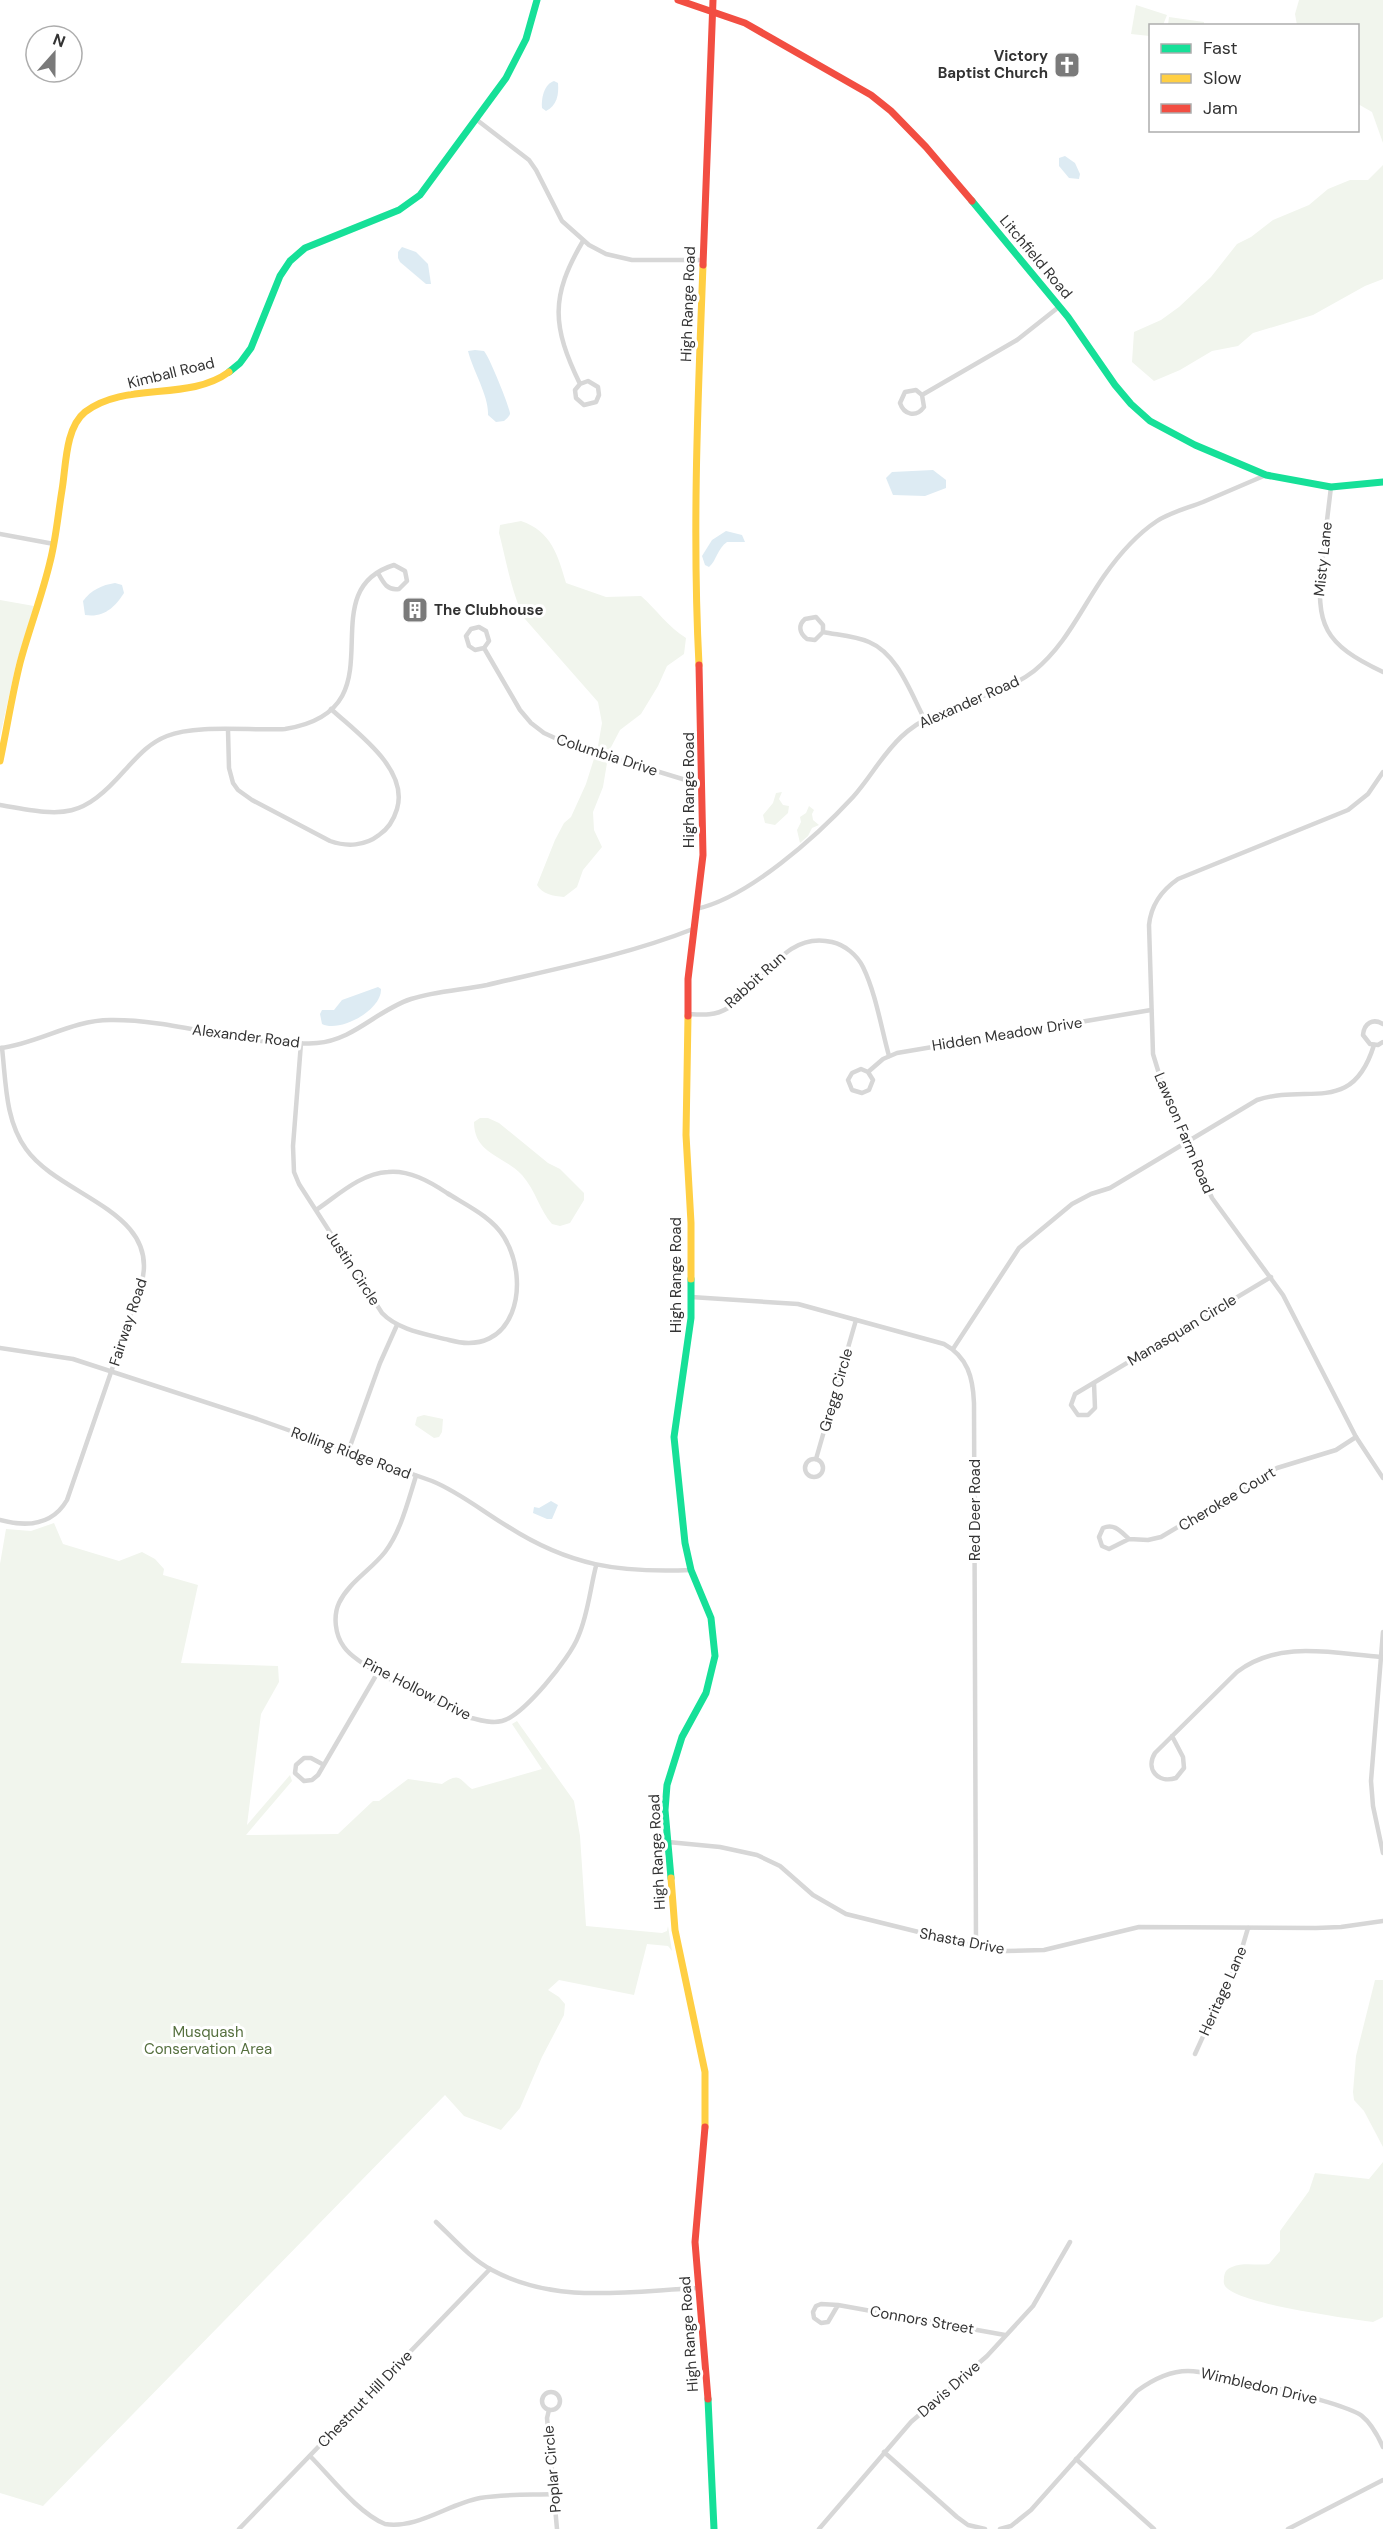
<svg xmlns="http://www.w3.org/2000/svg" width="1383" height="2529" font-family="'DM Sans',sans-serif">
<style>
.green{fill:#f1f5ed}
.water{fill:#ddebf3}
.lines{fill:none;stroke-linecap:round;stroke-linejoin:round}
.street{stroke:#d7d7d7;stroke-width:4.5}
.fast{stroke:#16e098;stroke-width:7}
.slow{stroke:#ffcf43;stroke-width:7}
.jam{stroke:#f24e42;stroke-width:7}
.labels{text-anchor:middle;stroke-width:6;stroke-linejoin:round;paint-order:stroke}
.poi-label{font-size:15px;font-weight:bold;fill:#333;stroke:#fff;text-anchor:end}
.street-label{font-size:15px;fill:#333;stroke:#fff}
.park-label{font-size:15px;fill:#56703f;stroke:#fff}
</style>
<rect width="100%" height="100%" fill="#fff"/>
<g class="green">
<path d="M 1299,0 L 1383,0 L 1383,143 L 1372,112 L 1358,104 L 1358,26 L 1297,25 L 1295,14 Z"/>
<path d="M 1136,5 L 1167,15 L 1163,25 L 1150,26 L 1150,36 L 1131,34 Z"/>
<path d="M 1169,17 L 1204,22 L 1204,25 L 1168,25 Z"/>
<path d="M 1383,165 L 1383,279 L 1365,286 L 1313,315 L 1253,333 L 1238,346 L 1212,351 L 1180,370 L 1154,381 L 1132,362 L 1134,332 L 1161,320 L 1179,307 L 1211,277 L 1237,244 L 1251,237 L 1273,220 L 1309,205 L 1328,189 L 1350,180 L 1368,180 Z"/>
<path d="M 521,521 C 551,531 558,555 566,583 L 606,597 L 641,596 C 657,610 668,627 686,638 L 684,654 L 667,666 L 658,686 L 641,714 L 620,730 L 609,751 L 603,787 L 593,812 L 594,830 L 602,847 L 583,870 L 577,887 L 564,897 C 553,896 542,894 537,885 L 555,840 L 564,823 L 571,817 L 586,784 L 598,746 L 602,723 L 598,702 L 525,619 C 512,596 506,559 499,533 L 500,525 Z"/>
<path d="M 0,600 L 34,606 L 16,664 L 0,737 Z"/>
<path d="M 782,792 L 779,799 L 783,805 L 789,806 L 788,813 L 775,825 L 765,823 L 763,815 L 773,803 L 776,793 Z"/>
<path d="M 809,806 L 814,810 L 812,814 L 813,820 L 819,825 L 812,828 L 808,836 L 800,843 L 797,830 L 801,822 L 800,817 L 806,813 Z"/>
<path d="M 480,1118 L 488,1118 L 499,1123 L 548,1163 L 560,1169 L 584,1193 L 584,1200 L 570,1223 L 560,1226 L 552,1224 C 540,1211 536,1191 522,1175 C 503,1155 474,1154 474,1122 Z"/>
<path d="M 424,1415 L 443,1419 L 442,1432 L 439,1437 L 434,1438 L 415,1425 L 417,1417 Z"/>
<path d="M 54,1523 L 63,1544 L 119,1561 L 142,1552 L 155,1559 L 164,1569 L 163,1575 L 198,1585 L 181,1663 L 278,1666 L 279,1682 L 261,1714 L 247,1825 L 290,1775 L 292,1781 L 246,1835 L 338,1834 L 373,1801 L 379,1801 L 408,1779 L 442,1784 C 461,1771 459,1780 472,1789 L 542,1769 L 512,1724 L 517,1721 L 574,1801 L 580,1836 L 586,1926 L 662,1933 L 667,1931 L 668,1926 L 672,1951 L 668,1946 L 647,1944 L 634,1995 L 559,1980 L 548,1990 L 559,1997 L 565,2004 L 564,2015 L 542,2057 L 520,2108 L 501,2130 L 464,2116 L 445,2095 L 43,2506 L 0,2493 L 0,1564 L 6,1529 L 31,1531 Z"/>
<path d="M 1375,1980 L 1383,1980 L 1383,2147 L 1364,2111 L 1354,2100 L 1353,2092 L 1356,2056 Z"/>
<path d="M 1383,2162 L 1383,2317 L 1373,2322 C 1347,2318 1237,2304 1225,2286 C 1223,2282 1224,2281 1224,2277 C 1225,2271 1227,2269 1232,2267 C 1244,2262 1257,2266 1269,2264 L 1280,2251 L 1280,2231 L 1309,2191 L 1315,2173 L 1369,2179 Z"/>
</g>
<g class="water">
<path d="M 554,81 L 558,83 C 559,94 557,106 546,111 L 542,108 C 541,99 544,84 554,81 Z"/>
<path d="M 1065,156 L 1075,163 L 1080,174 L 1079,179 L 1069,178 L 1059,166 L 1059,158 Z"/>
<path d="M 402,247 L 416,252 L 428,264 L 431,284 L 426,284 L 400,262 L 398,258 L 398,252 Z"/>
<path d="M 475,350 L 484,351 C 489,356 511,410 510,414 C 509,417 506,419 504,421 L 496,422 L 488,415 C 489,396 473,371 468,351 Z"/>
<path d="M 933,470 L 946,480 L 946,488 L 925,496 L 893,495 L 886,478 L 892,472 Z"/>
<path d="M 726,531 L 742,535 L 745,542 L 727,542 C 717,549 717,560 709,567 L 705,565 L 702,556 L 712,540 Z"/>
<path d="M 115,583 L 122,585 L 124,593 C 115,607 104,618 85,615 L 83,601 C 91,590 102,585 115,583 Z"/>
<path d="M 378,987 L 381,989 C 382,1010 340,1033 322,1024 L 320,1014 L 322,1010 L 334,1010 L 342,1000 Z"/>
<path d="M 551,1501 L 558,1505 L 552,1519 L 547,1519 L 533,1513 L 534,1507 L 539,1508 Z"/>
</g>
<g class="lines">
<g class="street">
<path d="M 477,120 L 529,160 L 536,170 L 562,221 L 589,245 L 606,254 L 632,260 L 703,260"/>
<path d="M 580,384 L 588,381 L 598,387 L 599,395 L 596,402 L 584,405 L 576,398 L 575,390 L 580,384 C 552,326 550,297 583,241"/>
<path d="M 922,395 L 916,390 L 905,392 L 900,403 C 904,415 916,418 924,407 L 922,395 L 1017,340 L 1060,306"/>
<path d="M 1331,487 C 1328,512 1325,537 1322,562 C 1315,626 1324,644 1383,672"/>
<path d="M 0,534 L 54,544"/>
<path d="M 823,632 L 815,640 L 807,639 C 799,633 798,625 805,619 L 816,617 L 823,625 L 823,632 C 838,635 855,636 869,642 C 898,654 911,694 925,720"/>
<path d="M 484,648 L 489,641 L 486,631 L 479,627 L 471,629 L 466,636 L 469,646 L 475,650 L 484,648 L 520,710 L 531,723 L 544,733 L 568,744 L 702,785"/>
<path d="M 228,730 L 229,768 L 233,783 L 238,790 L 252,800 L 330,841 C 347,847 365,846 379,835 C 388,829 394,819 397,809 C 409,769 357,733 331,709"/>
<path d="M 1383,772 L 1368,794 L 1348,810 L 1178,879 C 1162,890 1151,905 1149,925 L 1153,1054 L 1164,1090 L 1212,1198 L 1283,1295 L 1356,1437 L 1383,1478"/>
<path d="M 0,805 C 64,816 80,821 125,770 C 138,756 149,743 167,736 C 196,724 253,731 285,729 C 405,710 306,592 394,565 L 405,571 L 407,581 L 399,589 C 387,591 383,582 378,573"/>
<path d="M 696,909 C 748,898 817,836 853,797 C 870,778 882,755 901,737 C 939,701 997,700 1034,671 C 1066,645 1081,609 1104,576 C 1118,556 1136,535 1157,521 C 1171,512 1188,508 1203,502 C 1224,493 1245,484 1266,475"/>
<path d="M 688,1014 C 703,1015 715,1016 728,1008 C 763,987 783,930 832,942 C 845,945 857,955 863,967 C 876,994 881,1027 889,1056"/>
<path d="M 1383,1024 C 1373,1018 1364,1023 1363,1035 L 1370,1044 L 1378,1045 L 1383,1042"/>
<path d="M 301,1043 L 293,1146 L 294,1172 L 299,1184 L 382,1313 C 398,1330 426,1334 449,1340 C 515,1359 532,1283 504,1237 C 492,1217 466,1205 447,1193 C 429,1181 409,1170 388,1172 C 361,1173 337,1196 316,1210"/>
<path d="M 0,1048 C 37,1044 72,1020 110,1020 C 179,1019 247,1048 317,1043 C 354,1040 377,1010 411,999 C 435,991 462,990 487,985 C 555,969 627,955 693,929"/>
<path d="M 868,1072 L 861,1069 L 852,1073 L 848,1080 L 852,1090 L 862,1093 L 869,1090 L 873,1080 L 868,1072 L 883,1059 L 897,1053 L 1151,1010"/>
<path d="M 691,1297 L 798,1304 L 944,1344 C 968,1357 973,1378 974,1403 L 976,1946"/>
<path d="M 0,1348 L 73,1359 L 257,1419 L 432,1481 C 459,1492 482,1511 507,1526 C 569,1566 619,1573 691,1570"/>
<path d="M 953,1349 L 1019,1248 L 1072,1204 L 1091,1194 L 1110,1188 L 1257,1100 C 1309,1083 1352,1116 1374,1045"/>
<path d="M 1094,1383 L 1095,1408 L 1088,1415 L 1078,1415 L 1071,1405 L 1075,1394 L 1271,1277"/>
<path d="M 348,1452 L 380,1363 L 397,1325"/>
<circle cx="814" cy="1468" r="9"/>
<path d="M 816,1459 L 856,1320"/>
<path d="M 416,1476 C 408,1501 401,1531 385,1552 C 371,1570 349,1582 339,1603 C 333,1616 335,1635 344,1647 C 360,1670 441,1703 471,1718 C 481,1720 491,1724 502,1721 C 523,1716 570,1658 578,1637 C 588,1615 590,1589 596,1566"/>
<path d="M 0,1520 C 26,1527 52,1526 67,1500 L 141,1285 C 163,1211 60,1197 26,1149 C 5,1120 6,1082 2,1048"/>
<path d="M 1129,1539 C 1121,1532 1115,1523 1103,1528 L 1099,1537 L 1102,1546 L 1109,1549 L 1129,1539 L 1148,1540 L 1161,1537 L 1277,1468 L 1336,1450 L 1356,1437"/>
<path d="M 1383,1632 L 1371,1781 L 1373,1806 L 1383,1853"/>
<path d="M 1172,1736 L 1183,1757 L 1184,1768 L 1176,1778 C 1158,1784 1145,1769 1155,1753 L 1237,1672 C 1279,1640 1331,1653 1381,1657"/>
<path d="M 324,1765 L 311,1758 L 304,1758 L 296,1765 L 295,1773 L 304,1781 L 312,1780 L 318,1775 L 378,1672"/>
<path d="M 668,1842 L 720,1847 L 757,1855 L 780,1866 L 813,1895 L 846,1914 L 967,1944 L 1006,1951 L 1044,1950 L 1139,1927 L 1316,1928 L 1341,1927 L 1383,1921"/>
<path d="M 1195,2054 L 1240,1955 L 1248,1928"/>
<path d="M 436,2222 C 453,2238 471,2259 492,2270 C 557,2305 628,2291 699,2288"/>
<path d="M 838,2305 L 828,2322 L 821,2323 L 814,2318 L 813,2312 L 816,2306 L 821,2304 L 838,2305 L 1005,2335"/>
<circle cx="551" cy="2401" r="9"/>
<path d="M 549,2410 L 547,2418 L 557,2529"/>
<path d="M 884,2452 L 957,2517 L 968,2525 L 985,2529"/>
<path d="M 310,2456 C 331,2477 358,2513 385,2524 C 418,2529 448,2504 480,2498 C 504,2494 530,2495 554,2494"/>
<path d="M 1076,2459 L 1154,2529"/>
<path d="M 239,2529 L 490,2269"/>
<path d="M 819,2529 L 911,2422 L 987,2356 L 1033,2306 L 1070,2242"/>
<path d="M 1000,2529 L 1011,2526 L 1031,2510 L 1137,2391 C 1152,2380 1169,2371 1188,2371 C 1211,2371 1346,2403 1362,2416 C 1372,2424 1378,2436 1383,2447"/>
<path d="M 1288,2529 L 1383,2480"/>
</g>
<g class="fast">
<path d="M 972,201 L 1068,317 L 1115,385 L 1131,404 L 1150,421 L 1195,445 L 1266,475 L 1331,487 L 1383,482"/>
<path d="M 229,372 L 240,363 L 251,348 L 280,276 L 290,261 L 305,248 L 399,210 L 420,195 L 506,78 L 526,39 L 537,0"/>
<path d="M 671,1878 L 665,1810 L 667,1785 L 682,1737 L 706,1693 L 715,1656 L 711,1618 L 691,1570 L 685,1543 L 674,1437 L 691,1318 L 691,1279"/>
<path d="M 708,2399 L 714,2529"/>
</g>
<g class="slow">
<path d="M 699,665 C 692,531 698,398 703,265"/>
<path d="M 0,761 C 7,728 12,695 20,663 C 29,629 42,596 50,562 C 56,539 58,514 62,490 C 66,467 65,428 85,412 C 125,381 188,402 229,372"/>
<path d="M 688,1016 L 686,1135 L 691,1223 L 691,1279"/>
<path d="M 671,1878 L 675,1930 L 705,2072 L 705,2127"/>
</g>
<g class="jam">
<path d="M 678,0 L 745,23 L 871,95 L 891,111 L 926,147 L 972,201"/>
<path d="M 703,265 L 713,0"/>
<path d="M 688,1016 L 688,979 L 703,855 L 699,665"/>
<path d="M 705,2127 L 695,2242 L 708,2399"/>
</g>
</g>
<defs>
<g id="church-square" transform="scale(1.35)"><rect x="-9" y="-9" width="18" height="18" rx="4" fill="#7a7a7a" stroke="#fff"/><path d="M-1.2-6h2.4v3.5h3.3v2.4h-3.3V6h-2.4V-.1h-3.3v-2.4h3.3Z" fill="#fff"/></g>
<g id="building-square" transform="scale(1.35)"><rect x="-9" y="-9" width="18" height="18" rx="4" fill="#7a7a7a" stroke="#fff"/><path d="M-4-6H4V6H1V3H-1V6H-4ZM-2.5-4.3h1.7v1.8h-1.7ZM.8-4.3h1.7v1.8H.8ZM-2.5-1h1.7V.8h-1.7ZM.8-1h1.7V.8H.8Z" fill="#fff"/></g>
</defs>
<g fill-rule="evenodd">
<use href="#church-square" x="1067" y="65"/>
<use href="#building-square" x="415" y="610"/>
</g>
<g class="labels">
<g class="poi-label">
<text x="1048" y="61">Victory<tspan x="1048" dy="17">Baptist Church</tspan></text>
<text x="434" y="615" text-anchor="start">The Clubhouse</text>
</g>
<g class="street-label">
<text transform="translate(1036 257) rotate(50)" y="5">Litchfield Road</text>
<text transform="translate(688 304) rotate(-88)" y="5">High Range Road</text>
<text transform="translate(171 373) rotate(-14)" y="5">Kimball Road</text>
<text transform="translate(1323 559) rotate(-84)" y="5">Misty Lane</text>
<text transform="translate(969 702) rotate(-24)" y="5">Alexander Road</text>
<text transform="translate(607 755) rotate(18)" y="5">Columbia Drive</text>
<text transform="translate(689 790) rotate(-90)" y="5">High Range Road</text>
<text transform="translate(755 980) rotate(-42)" y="5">Rabbit Run</text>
<text transform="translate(1007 1034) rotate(-9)" y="5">Hidden Meadow Drive</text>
<text transform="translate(246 1036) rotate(7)" y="5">Alexander Road</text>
<text transform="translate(1184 1133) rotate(67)" y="5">Lawson Farm Road</text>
<text transform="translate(353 1268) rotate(57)" y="5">Justin Circle</text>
<text transform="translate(676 1275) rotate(-90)" y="5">High Range Road</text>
<text transform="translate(128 1322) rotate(-72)" y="5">Fairway Road</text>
<text transform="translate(1182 1330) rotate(-31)" y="5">Manasquan Circle</text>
<text transform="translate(836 1390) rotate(-74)" y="5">Gregg Circle</text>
<text transform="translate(351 1453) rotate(20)" y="5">Rolling Ridge Road</text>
<text transform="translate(1227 1499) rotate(-31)" y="5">Cherokee Court</text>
<text transform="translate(975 1510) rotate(-90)" y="5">Red Deer Road</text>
<text transform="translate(417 1689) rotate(27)" y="5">Pine Hollow Drive</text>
<text transform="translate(657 1852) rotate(-93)" y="5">High Range Road</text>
<text transform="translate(962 1941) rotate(11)" y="5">Shasta Drive</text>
<text transform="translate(1223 1991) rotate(-66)" y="5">Heritage Lane</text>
<text transform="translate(922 2320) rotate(10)" y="5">Connors Street</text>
<text transform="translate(689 2334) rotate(-94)" y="5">High Range Road</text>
<text transform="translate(1259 2386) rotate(13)" y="5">Wimbledon Drive</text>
<text transform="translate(949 2389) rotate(-41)" y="5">Davis Drive</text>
<text transform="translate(365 2399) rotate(-46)" y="5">Chestnut Hill Drive</text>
<text transform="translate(552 2469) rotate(-95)" y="5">Poplar Circle</text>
</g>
<g class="park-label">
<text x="208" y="2037">Musquash<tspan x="208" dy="17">Conservation Area</tspan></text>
</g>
</g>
<rect x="1149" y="24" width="210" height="108" fill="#ffffff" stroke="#adadad" stroke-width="1.5"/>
<rect x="1161" y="44" width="30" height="9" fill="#16e098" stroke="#adadad" stroke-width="1.5"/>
<text x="1203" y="54" font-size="18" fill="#333333">Fast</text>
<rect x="1161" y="74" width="30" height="9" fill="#ffcf43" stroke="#adadad" stroke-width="1.5"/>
<text x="1203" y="84" font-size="18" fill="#333333">Slow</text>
<rect x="1161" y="104" width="30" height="9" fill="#f24e42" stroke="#adadad" stroke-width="1.5"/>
<text x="1203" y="114" font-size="18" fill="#333333">Jam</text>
<g transform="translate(54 54) rotate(21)"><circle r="28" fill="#ffffff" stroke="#adadad" stroke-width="1.5"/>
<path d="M0-4.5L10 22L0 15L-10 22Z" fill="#7a7a7a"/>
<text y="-9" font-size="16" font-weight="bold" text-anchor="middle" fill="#333333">N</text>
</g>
</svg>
